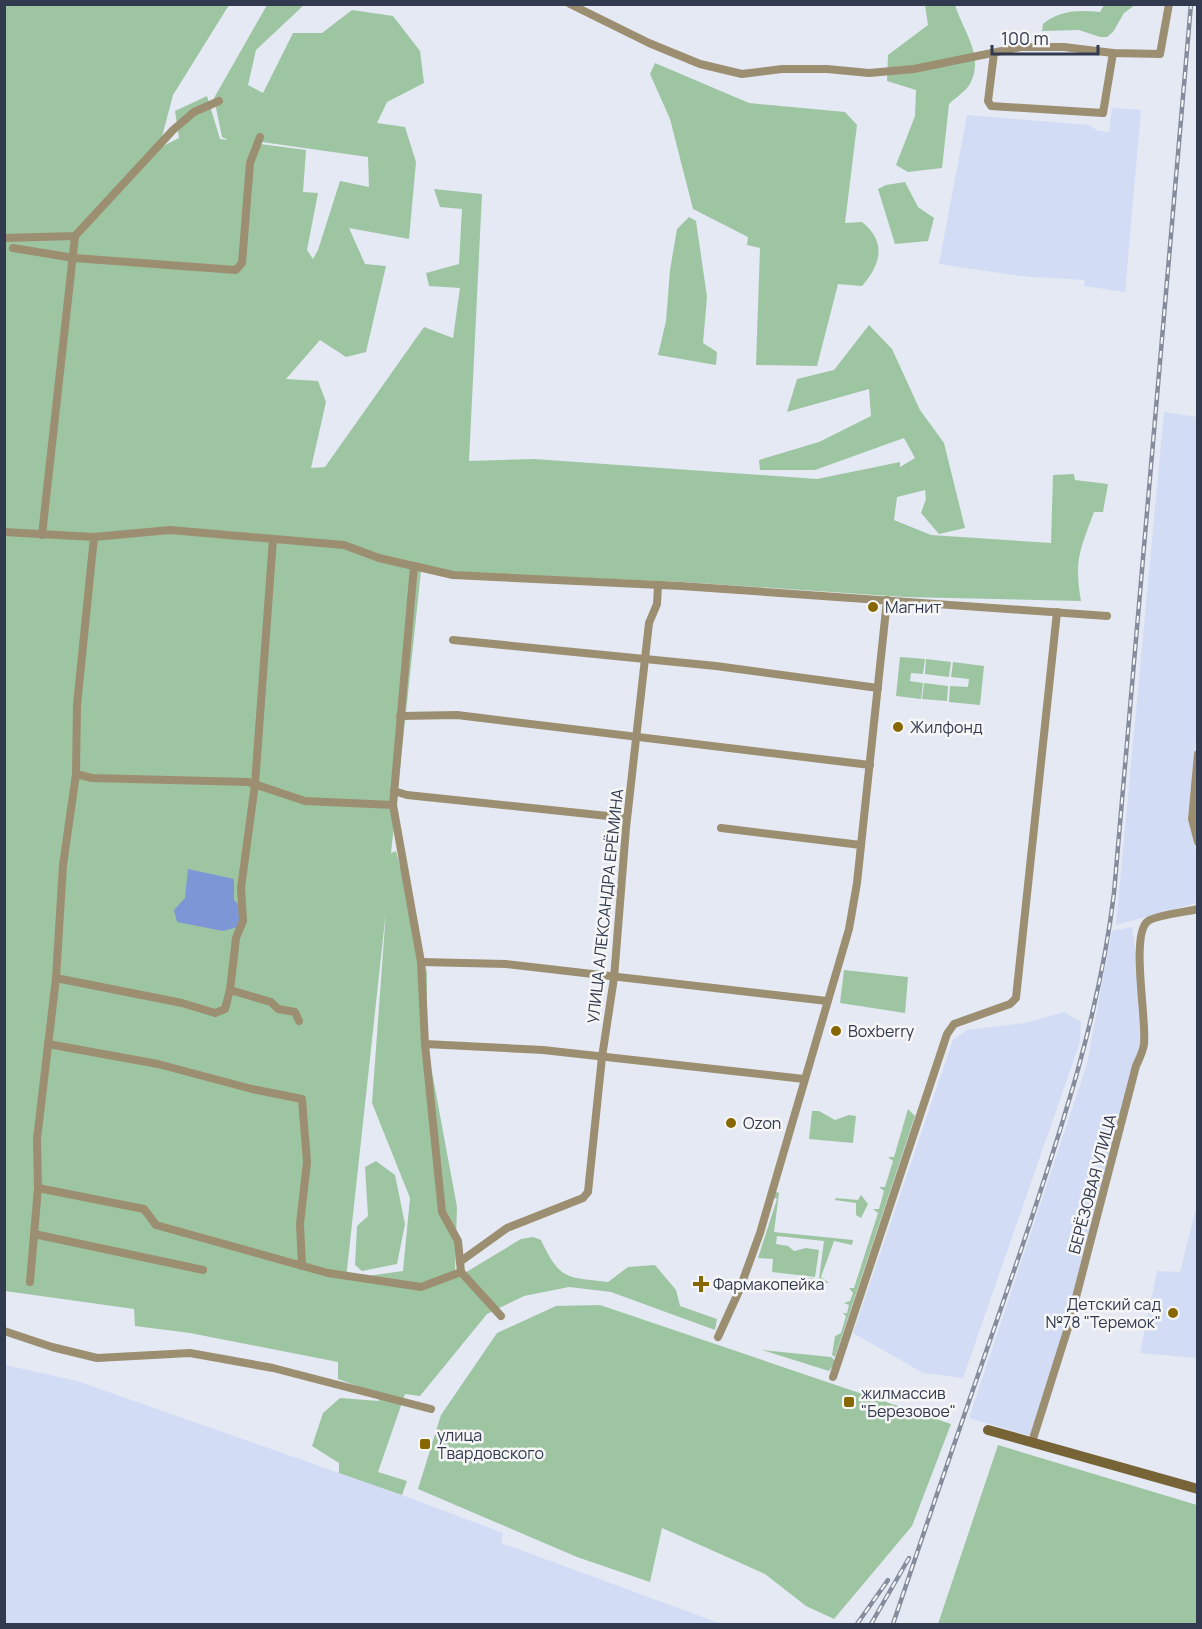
<svg xmlns="http://www.w3.org/2000/svg" width="1202" height="1629" font-family="Manrope,sans-serif">
<style>
.built{fill:#d2dcf5}
.green{fill:#9ec5a2;fill-rule:evenodd}
.water{fill:#7d96d6}
.lines{fill:none;stroke-linecap:round;stroke-linejoin:round}
.street{stroke:#9c8f71;stroke-width:8}
.secondary{stroke:#776436;stroke-width:10}
.rail-casing{stroke:#858d9d;stroke-width:4.5}
.rail{stroke:#f6f6f6;stroke-width:2;stroke-dasharray:7;stroke-linecap:butt}
.poi-dot{fill:#866702;stroke:#f6f6f6;stroke-width:2}
.labels{text-anchor:middle;stroke-width:5;stroke-linejoin:round;paint-order:stroke}
.poi-label{font-size:16px;fill:#313a4f;stroke:#f6f6f6;text-anchor:start}
.street-label{font-size:16px;fill:#313a4f;stroke:#f6f6f6}
</style>
<rect width="100%" height="100%" fill="#e4e9f4"/>
<g class="built">
<path d="M 1112,108 L 1141,110 L 1125,292 L 1084,286 L 1085,280 L 1019,276 L 939,264 L 967,115 L 1089,125 L 1098,131 L 1109,132 Z"/>
<path d="M 1164,412 L 1197,417 L 1198,720 L 1188,817 L 1197,855 L 1197,903 L 1116,925 Z"/>
<path d="M 1132,927 L 1141,992 L 1142,1039 L 1066,1328 L 1031,1436 L 969,1418 L 1087,1064 L 1112,931 Z"/>
<path d="M 1064,1012 L 1081,1022 L 1080,1042 L 963,1378 L 923,1373 L 853,1333 L 953,1040 L 967,1030 L 1025,1023 Z"/>
<path d="M 1197,1204 L 1197,1358 L 1140,1353 L 1157,1271 L 1180,1272 Z"/>
<path d="M 5,1365 L 77,1381 L 402,1495 L 503,1533 L 501,1543 L 722,1624 L 5,1624 Z"/>
</g>
<g class="green">
<path d="M 5,5 L 229,5 L 173,95 L 159,148 L 179,138 L 175,111 L 207,96 L 220,139 L 228,140 L 222,137 L 214,98 L 267,5 L 304,5 L 256,50 L 248,85 L 263,93 L 293,33 L 322,33 L 352,10 L 393,16 L 420,51 L 424,83 L 387,102 L 377,123 L 405,127 L 416,162 L 409,239 L 349,228 L 365,264 L 386,266 L 366,352 L 346,357 L 320,340 L 286,379 L 318,381 L 326,402 L 311,468 L 325,467 L 424,327 L 453,338 L 460,288 L 429,286 L 426,273 L 459,264 L 462,209 L 440,207 L 434,189 L 482,194 L 469,461 L 534,459 L 817,479 L 900,462 L 900,467 L 915,458 L 904,438 L 815,470 L 760,470 L 759,460 L 819,442 L 871,416 L 869,389 L 787,412 L 797,379 L 834,370 L 869,325 L 892,349 L 920,410 L 944,443 L 965,528 L 939,534 L 921,513 L 926,499 L 925,490 L 897,497 L 894,520 L 931,535 L 1051,543 L 1053,475 L 1074,474 L 1075,480 L 1108,484 L 1103,512 L 1094,512 C 1080,550 1074,560 1081,601 L 905,597 L 683,582 L 421,571 L 391,853 L 396,851 L 427,972 L 427,1045 L 457,1207 L 455,1271 L 458,1277 L 521,1239 L 533,1237 L 541,1240 C 560,1281 567,1277 608,1282 L 628,1267 L 655,1265 L 676,1290 L 680,1306 L 717,1319 L 715,1330 L 611,1292 L 569,1287 L 524,1296 L 487,1314 L 420,1396 L 405,1394 L 378,1472 L 407,1481 L 402,1495 L 339,1473 L 339,1463 L 312,1446 L 323,1413 L 340,1398 L 379,1401 L 378,1394 L 338,1379 L 338,1362 L 190,1333 L 135,1326 L 134,1309 L 5,1291 ZM 262,142 L 368,157 L 369,187 L 340,181 L 318,250 L 313,259 L 307,250 L 318,193 L 303,192 L 306,150 L 260,144 ZM 386,911 L 372,1103 L 410,1198 L 403,1271 L 346,1279 Z"/>
<path d="M 925,5 L 955,5 C 963,31 985,56 970,84 C 966,91 955,98 949,104 L 942,168 L 908,172 L 896,165 L 915,116 L 916,90 L 887,81 L 888,55 L 928,25 Z"/>
<path d="M 1104,5 L 1135,5 L 1124,13 L 1113,32 L 1107,37 L 1100,37 L 1079,30 L 1042,31 L 1043,24 C 1059,10 1080,10 1100,12 Z"/>
<path d="M 655,63 L 749,103 L 845,112 L 857,125 L 845,223 L 862,222 C 887,242 881,264 862,286 L 838,284 L 817,366 L 756,365 L 760,248 L 747,245 L 748,237 L 693,209 L 670,119 L 650,74 Z"/>
<path d="M 905,182 L 918,207 L 934,218 L 928,241 L 895,244 L 878,189 L 886,185 Z"/>
<path d="M 689,217 L 696,221 L 707,297 L 703,343 L 717,352 L 716,365 L 658,355 L 666,321 L 670,270 L 677,229 Z"/>
<path d="M 900,657 L 925,659 L 923,674 L 911,673 L 910,681 L 923,683 L 921,699 L 896,696 Z"/>
<path d="M 926,659 L 951,662 L 949,677 L 925,674 Z"/>
<path d="M 953,662 L 984,666 L 980,705 L 949,702 L 950,686 L 968,687 L 969,679 L 951,677 Z"/>
<path d="M 924,683 L 948,686 L 947,701 L 922,699 Z"/>
<path d="M 844,970 L 908,977 L 905,1013 L 840,1003 Z"/>
<path d="M 908,1109 L 915,1116 L 835,1357 L 832,1355 L 835,1336 L 841,1333 L 846,1316 L 843,1313 L 847,1313 L 849,1305 L 844,1303 L 850,1301 L 853,1293 L 849,1288 L 854,1288 L 878,1213 L 873,1209 L 879,1209 L 884,1191 L 879,1187 L 885,1187 L 893,1161 L 888,1157 L 894,1157 Z"/>
<path d="M 812,1111 L 819,1111 L 835,1120 L 849,1115 L 856,1116 L 853,1143 L 809,1139 Z"/>
<path d="M 376,1161 L 395,1175 L 405,1224 L 397,1264 L 362,1271 L 355,1265 L 357,1226 L 368,1216 L 365,1167 Z"/>
<path d="M 774,1191 L 779,1193 L 774,1232 L 853,1240 L 852,1245 L 834,1241 L 821,1277 L 829,1283 L 808,1281 L 808,1278 L 819,1279 L 824,1241 L 777,1236 L 776,1244 L 788,1246 L 794,1251 L 806,1248 L 819,1250 L 815,1277 L 772,1272 L 773,1259 L 758,1258 L 777,1199 L 772,1197 Z"/>
<path d="M 861,1195 L 868,1204 L 861,1218 L 856,1215 L 856,1203 L 835,1200 L 836,1198 L 858,1200 Z"/>
<path d="M 600,1305 L 951,1424 L 912,1526 L 834,1619 L 806,1606 L 765,1574 L 662,1528 L 650,1582 L 577,1557 L 418,1489 L 441,1415 L 497,1333 L 556,1306 Z"/>
<path d="M 762,1350 L 831,1357 L 836,1361 L 829,1371 Z"/>
<path d="M 998,1445 L 1197,1505 L 1197,1624 L 938,1624 Z"/>
</g>
<path class="water" d="M 188,869 L 234,879 L 234,900 L 241,907 L 238,927 L 223,931 L 177,922 L 174,910 L 185,898 Z"/>
<g class="lines">
<g class="street">
<path d="M 570,4 L 649,43 L 700,64 L 742,74 L 782,69 L 827,69 L 869,73 L 914,69 L 1021,47 L 1064,47 L 1113,53 L 1160,54 L 1169,4"/>
<path d="M 994,53 L 988,101 L 991,106 L 1103,113 L 1113,53"/>
<path d="M 4,238 L 75,236 L 173,130 L 194,112 L 219,101"/>
<path d="M 13,248 L 74,258 L 236,270 L 242,263 L 250,163 L 260,137"/>
<path d="M 4,532 L 94,537 L 170,530 L 344,545 L 379,558 L 453,575 L 681,586 L 1107,616"/>
<path d="M 42,535 L 75,236"/>
<path d="M 414,566 L 393,805 L 421,962 L 425,1044 L 442,1212 L 458,1241 L 461,1272 L 501,1316"/>
<path d="M 453,640 L 716,666 L 878,688"/>
<path d="M 400,716 L 457,715 L 870,765"/>
<path d="M 1198,754 L 1192,819 L 1198,842"/>
<path d="M 76,774 L 92,778 L 248,782 L 305,801 L 393,805"/>
<path d="M 394,791 L 407,795 L 627,818"/>
<path d="M 721,828 L 861,845"/>
<path d="M 421,962 L 506,964 L 827,1001"/>
<path d="M 56,978 L 182,1003 L 215,1013 L 225,1009 L 230,990 L 271,1002 L 278,1009 L 295,1012 L 299,1021"/>
<path d="M 230,990 L 236,938 L 243,921 L 241,888 L 255,784 L 273,539"/>
<path d="M 48,1044 L 158,1064 L 252,1089 L 302,1099 L 307,1162 L 300,1224 L 302,1266"/>
<path d="M 425,1044 L 543,1050 L 804,1079"/>
<path d="M 38,1188 L 144,1209 L 156,1225 L 328,1273 L 421,1287 L 461,1272"/>
<path d="M 34,1234 L 203,1270"/>
<path d="M 461,1261 L 507,1228 L 583,1198 L 588,1192 L 602,1057 L 614,978 L 626,828 L 649,623 L 657,604 L 658,585"/>
<path d="M 30,1282 L 38,1188 L 37,1139 L 56,978 L 63,865 L 76,774 L 77,705 L 94,537"/>
<path d="M 4,1331 L 52,1347 L 97,1358 L 190,1353 L 273,1368 L 431,1409"/>
<path d="M 718,1337 L 739,1291 L 760,1233 L 849,929 L 857,883 L 887,600"/>
<path d="M 833,1377 L 947,1034 L 954,1024 L 1010,1004 L 1016,998 L 1057,612"/>
<path d="M 1032,1442 L 1068,1328 L 1136,1066 C 1139,1059 1143,1052 1144,1044 C 1147,1020 1130,934 1148,921 C 1157,915 1186,912 1198,909"/>
</g>
<path class="secondary" d="M 988,1430 L 1198,1489"/>
<g class="rail-casing">
<g id="rail">
<path d="M 857,1624 L 888,1580"/>
<path d="M 871,1624 L 909,1558"/>
<path d="M 893,1624 C 934,1501 977,1379 1019,1256 C 1059,1136 1099,1019 1114,893 L 1191,4"/>
</g>
</g>
<use href="#rail" class="rail"/>
</g>
<g class="poi-dot">
<circle cx="873" cy="607" r="6"/>
<circle cx="898" cy="727" r="6"/>
<circle cx="836" cy="1031" r="6"/>
<circle cx="731" cy="1123" r="6"/>
<path d="M698 1275h6v6h6v6h-6v6h-6v-6h-6v-6h6z"/>
<circle cx="1173" cy="1313" r="6"/>
<rect x="843" y="1396" width="12" height="12" rx="3"/>
<rect x="419" y="1438" width="12" height="12" rx="3"/>
</g>
<g class="labels">
<g class="poi-label">
<text x="885" y="613">Магнит</text>
<text x="910" y="733">Жилфонд</text>
<text x="848" y="1037">Boxberry</text>
<text x="743" y="1129">Ozon</text>
<text x="713" y="1290">Фармакопейка</text>
<text x="1161" y="1310" text-anchor="end">Детский сад<tspan x="1161" dy="18">№78 "Теремок"</tspan></text>
<text x="861" y="1399">жилмассив<tspan x="861" dy="18">"Березовое"</tspan></text>
<text x="437" y="1441">улица<tspan x="437" dy="18">Твардовского</tspan></text>
</g>
<g class="street-label">
<text transform="translate(605 906) rotate(-84)" y="6">УЛИЦА АЛЕКСАНДРА ЕРЁМИНА</text>
<text transform="translate(1092 1184) rotate(-75)" y="6">БЕРЁЗОВАЯ УЛИЦА</text>
</g>
</g>
<rect width="1202" height="1629" fill="none" stroke="#313a4f" stroke-width="12"/>
<path d="M992 45v9h106v-9" fill="none" stroke="#313a4f" stroke-width="3"/>
<text x="1001" y="45" font-size="18" fill="#313a4f" stroke="#f6f6f6" stroke-width="4.5" paint-order="stroke">100 m</text>
</svg>
